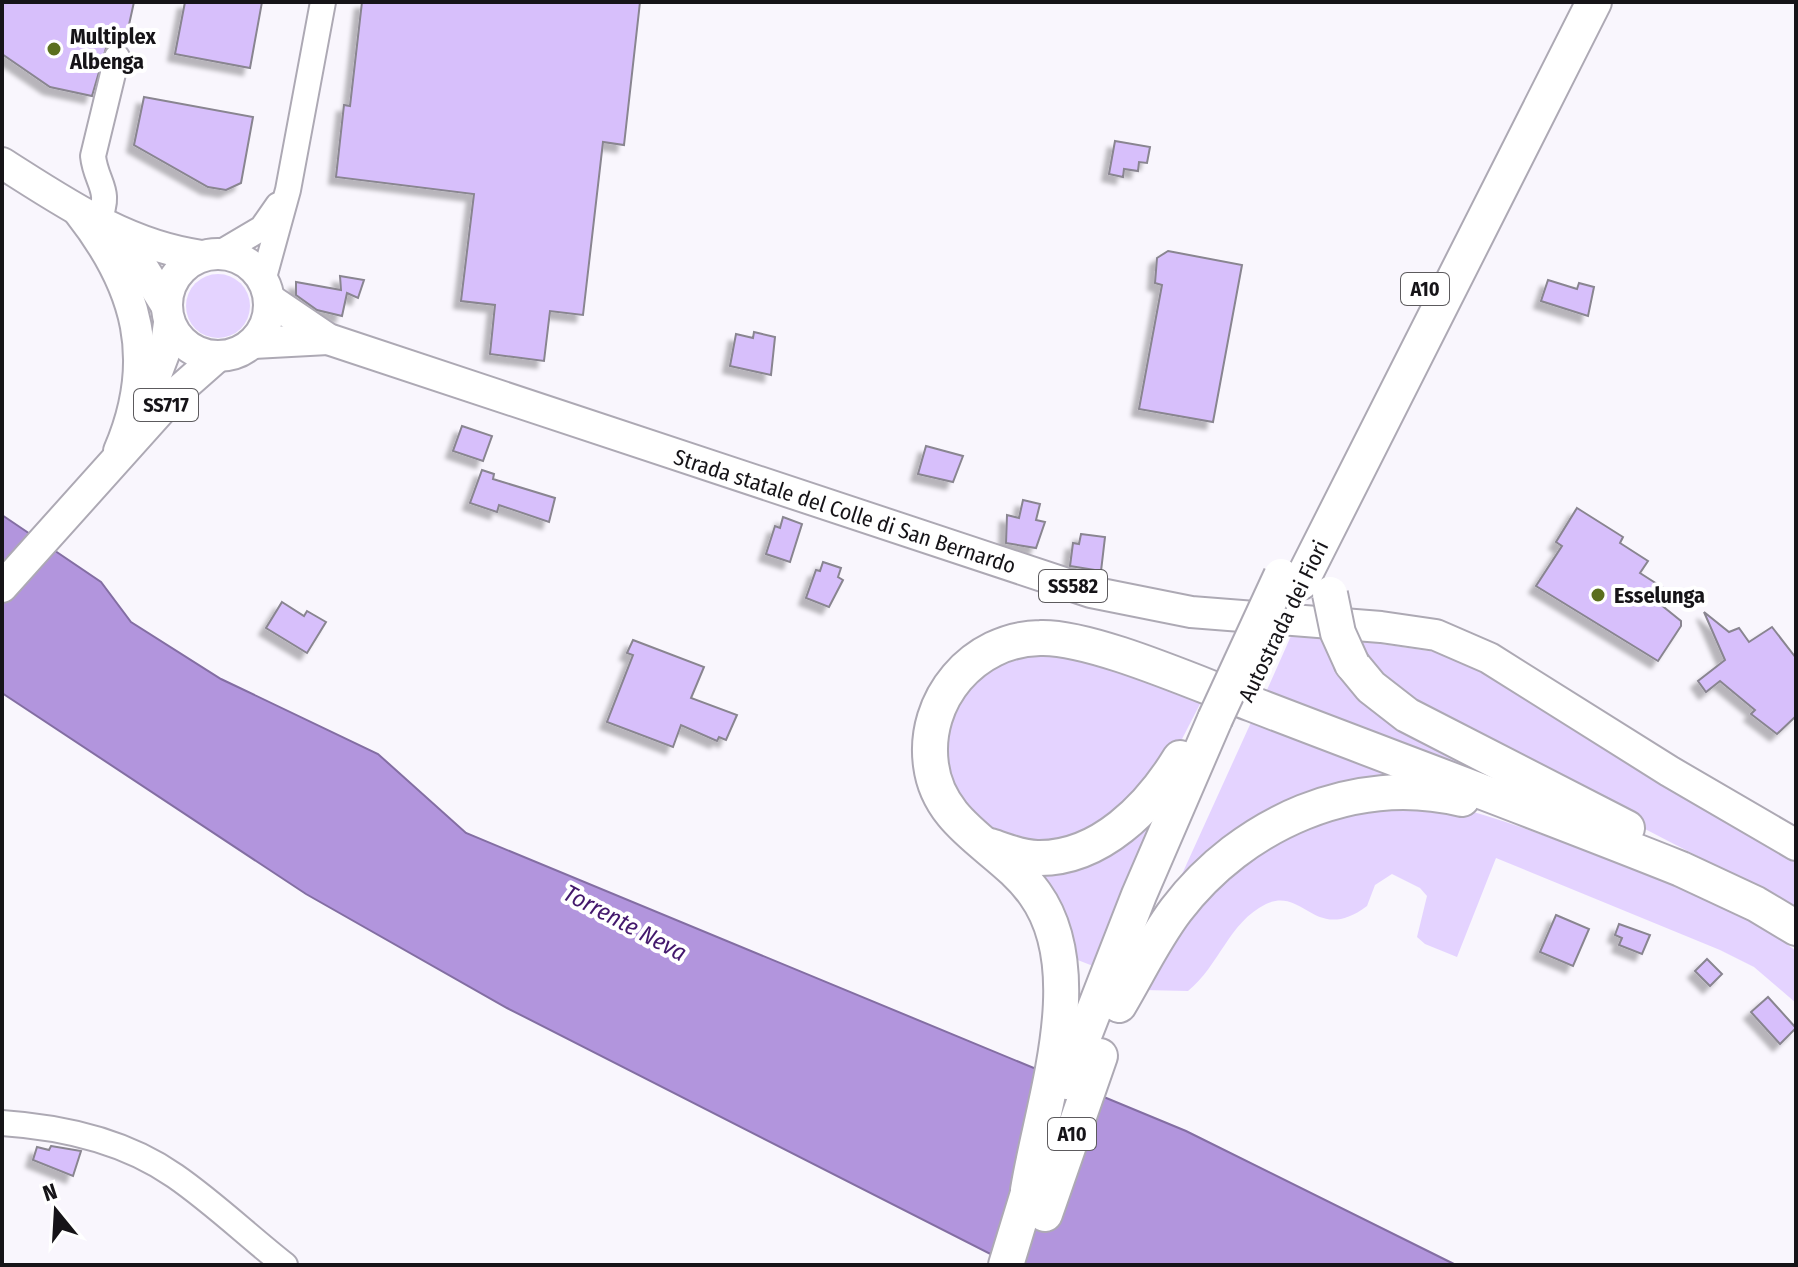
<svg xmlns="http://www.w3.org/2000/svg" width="1798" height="1267" font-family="'Fira Sans Condensed',sans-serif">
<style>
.green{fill:#e4d3ff}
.water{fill:#b295dd;stroke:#836ea2;stroke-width:2}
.building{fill:#d7bffb;stroke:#898590;stroke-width:2;filter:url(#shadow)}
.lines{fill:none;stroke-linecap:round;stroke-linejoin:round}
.minor-casing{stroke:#ada9b4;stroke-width:28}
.major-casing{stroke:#ada9b4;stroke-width:34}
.highway-casing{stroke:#ada9b4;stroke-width:38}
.minor{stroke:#fff;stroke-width:24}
.major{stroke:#fff;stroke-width:30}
.highway{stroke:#fff;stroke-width:34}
.highway-bridge-casing{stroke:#ada9b4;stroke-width:38;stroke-linecap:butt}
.highway-bridge{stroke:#fff;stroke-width:34}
.poi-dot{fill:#5b6f1e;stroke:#fff;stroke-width:3}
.labels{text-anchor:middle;stroke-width:8;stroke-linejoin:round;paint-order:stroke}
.shield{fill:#fff;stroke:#5c5a5d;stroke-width:2}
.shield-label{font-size:20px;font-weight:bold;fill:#161418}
.poi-label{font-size:22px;font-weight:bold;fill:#161418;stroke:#fff;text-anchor:start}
.street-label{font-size:22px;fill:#161418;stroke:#fff}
.water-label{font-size:24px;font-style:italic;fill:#43186c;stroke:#fff}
</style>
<defs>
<filter id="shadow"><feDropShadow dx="-7" dy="7" stdDeviation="2" flood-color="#0004"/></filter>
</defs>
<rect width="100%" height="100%" fill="#f9f6fd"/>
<g class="green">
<circle cx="218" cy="306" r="32"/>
<path d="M 1291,636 L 1327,639 L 1334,655 L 1597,817 L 1263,699 Z"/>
<path d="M 1349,639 L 1462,656 L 1796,860 L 1796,907 L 1407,706 Z"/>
<path d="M 1056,648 L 1202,700 L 1180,743 L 1119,817 L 1045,849 L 984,831 L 944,776 L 948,707 L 987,664 Z"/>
<path d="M 1253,718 L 1404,775 L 1178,883 Z"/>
<path d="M 1440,803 C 1499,817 1553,839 1609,860 C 1674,885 1741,907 1796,951 L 1796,1003 L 1754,967 L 1720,950 L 1496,858 L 1457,957 L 1425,944 L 1417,937 L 1427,896 L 1420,888 L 1392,874 L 1375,885 L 1367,906 C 1315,945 1304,886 1266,904 C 1229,922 1219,966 1188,991 L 1144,990 L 1211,879 L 1308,818 Z"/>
<path d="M 1160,807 L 1093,966 L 1065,955 L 1025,866 Z"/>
</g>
<path class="water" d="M 2,515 L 101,582 L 131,622 L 221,679 L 378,754 L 466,833 L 1186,1131 L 1456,1265 L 1012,1265 L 507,1008 L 306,894 L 2,693 Z"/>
<g class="building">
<path d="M 2,2 L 134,2 L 125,43 L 109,38 L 92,96 L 50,87 L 2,54 Z"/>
<path d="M 185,2 L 262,2 L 250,68 L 175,54 Z"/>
<path d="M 362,2 L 640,2 L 624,145 L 603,142 L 583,315 L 550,311 L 544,361 L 490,354 L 495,305 L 461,301 L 474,194 L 336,177 L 344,105 L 350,106 Z"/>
<path d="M 144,97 L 253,117 L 241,183 L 226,190 L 208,187 L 134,145 Z"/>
<path d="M 1115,141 L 1150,147 L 1147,163 L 1139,162 L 1138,171 L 1124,169 L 1123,177 L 1109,174 Z"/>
<path d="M 1168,251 L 1242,265 L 1213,422 L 1139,409 L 1162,285 L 1155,283 L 1157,258 Z"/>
<path d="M 340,276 L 364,280 L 358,298 L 347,293 L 342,316 L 317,310 L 296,295 L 296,282 L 341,290 Z"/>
<path d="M 1548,280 L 1577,289 L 1579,283 L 1594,287 L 1588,316 L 1541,301 Z"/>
<path d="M 754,332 L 775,337 L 771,375 L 730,366 L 736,334 L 753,338 Z"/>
<path d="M 462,426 L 492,436 L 483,461 L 453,451 Z"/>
<path d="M 926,446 L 963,456 L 953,482 L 918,474 Z"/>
<path d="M 482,470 L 494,474 L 493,479 L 555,498 L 549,522 L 499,505 L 497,512 L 470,503 Z"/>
<path d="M 1023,500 L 1040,504 L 1036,520 L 1045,522 L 1036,548 L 1006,543 L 1007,515 L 1019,518 Z"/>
<path d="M 1577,508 L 1623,537 L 1620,543 L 1648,561 L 1640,573 L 1668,591 L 1660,604 L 1681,621 L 1681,626 L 1658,661 L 1536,586 L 1562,546 L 1556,542 Z"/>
<path d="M 783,517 L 802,524 L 790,562 L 766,554 L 775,526 L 780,528 Z"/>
<path d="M 1081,534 L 1105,537 L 1101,571 L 1070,566 L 1073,543 L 1079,544 Z"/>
<path d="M 823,562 L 841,568 L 838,577 L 843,580 L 829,607 L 806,598 L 816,570 L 820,571 Z"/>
<path d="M 282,602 L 304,616 L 307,611 L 326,622 L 307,653 L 266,628 Z"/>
<path d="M 1704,612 L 1729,632 L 1739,628 L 1749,642 L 1772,627 L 1796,658 L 1796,716 L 1777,734 L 1751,714 L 1755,710 L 1720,681 L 1706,692 L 1698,681 L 1725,660 Z"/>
<path d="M 633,640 L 704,667 L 691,698 L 737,715 L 726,740 L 719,737 L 717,741 L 681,725 L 673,747 L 607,722 L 633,655 L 627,653 Z"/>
<path d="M 1556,915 L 1589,929 L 1573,966 L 1540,952 Z"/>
<path d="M 1619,924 L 1650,935 L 1642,954 L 1619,945 L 1622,938 L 1615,935 Z"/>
<path d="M 1707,959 L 1722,974 L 1710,986 L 1695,971 Z"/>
<path d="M 1768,997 L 1796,1028 L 1780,1044 L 1751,1012 Z"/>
<path d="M 51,1146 L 81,1151 L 73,1176 L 33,1160 L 37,1147 L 49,1150 Z"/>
</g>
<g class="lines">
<g class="minor-casing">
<g id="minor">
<path d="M 98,221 C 113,190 96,184 93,156 L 117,57"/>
<path d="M 218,254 L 262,228 L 278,205"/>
<path d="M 263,281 L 288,190 L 323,2"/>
<path d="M 2,1123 C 62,1127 125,1141 175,1176 C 214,1203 248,1236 285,1265"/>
</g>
</g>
<g class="major-casing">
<g id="major">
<path d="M 2,163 C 65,203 127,246 202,256"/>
<path d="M 79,212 C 138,287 158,360 119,451"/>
<path d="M 111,233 L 143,268 L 166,305"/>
<circle cx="218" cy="305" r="51"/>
<path d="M 269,299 L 328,339 L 1091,592 L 1191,612 L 1381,627 L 1436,635 L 1489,658 L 1669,771 L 1796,845"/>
<path d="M 253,343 L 328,339"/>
<path d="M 145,404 L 165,351 L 169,323"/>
<path d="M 2,587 L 176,393 L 218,356"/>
</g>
</g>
<g class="highway-casing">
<g id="highway">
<path d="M 1301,582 L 1594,2"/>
<path d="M 1352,664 L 1371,687 L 1407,715 L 1627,828"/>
<path d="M 990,846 C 1006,851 1021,858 1038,858 C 1100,859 1150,807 1180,758"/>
<path d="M 1119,1005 C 1138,973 1154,939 1176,910 C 1242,823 1355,773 1462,799"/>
<path d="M 1066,1082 L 1139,895 L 1215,719"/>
<path d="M 1028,1190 C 1042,1103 1091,972 1035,894 C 1002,847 939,828 931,765 C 922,700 973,639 1040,638 C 1091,636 1200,685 1252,704 C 1395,759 1538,812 1681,869 L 1756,904 L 1796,928"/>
<path d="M 1045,1214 L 1100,1056"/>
<path d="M 1006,1265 L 1035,1170"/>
</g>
</g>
<use href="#minor" class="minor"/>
<use href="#major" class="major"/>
<use href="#highway" class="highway"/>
<g class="highway-bridge-casing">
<g id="highway-bridge">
<path d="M 1330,594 L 1338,633 L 1352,664"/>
<path d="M 1215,719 L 1281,576"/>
</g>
</g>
<use href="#highway-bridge" class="highway-bridge"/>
</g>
<g class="poi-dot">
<circle cx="54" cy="49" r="8"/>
<circle cx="1598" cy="595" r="8"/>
</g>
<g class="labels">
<g class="shield">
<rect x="1401" y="273" width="48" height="32" rx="6"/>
<rect x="134" y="389" width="64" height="32" rx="6"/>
<rect x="1039" y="570" width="68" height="32" rx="6"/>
<rect x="1048" y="1118" width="48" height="32" rx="6"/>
</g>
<g class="shield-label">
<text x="1425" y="296">A10</text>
<text x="166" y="412">SS717</text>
<text x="1073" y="593">SS582</text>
<text x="1072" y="1141">A10</text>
</g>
<g class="poi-label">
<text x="70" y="44">Multiplex<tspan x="70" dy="25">Albenga</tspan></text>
<text x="1614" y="603">Esselunga</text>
</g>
<g class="street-label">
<text transform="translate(845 511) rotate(18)" y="8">Strada statale del Colle di San Bernardo</text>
<text transform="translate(1283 621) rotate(-64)" y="8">Autostrada dei Fiori</text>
</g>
<g class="water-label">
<text transform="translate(625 923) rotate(28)" y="8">Torrente Neva</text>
</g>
</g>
<rect width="1798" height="1267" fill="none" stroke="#161418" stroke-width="8"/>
<g transform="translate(56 1211) rotate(342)" stroke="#ffffff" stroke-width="6" paint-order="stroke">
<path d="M0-6L14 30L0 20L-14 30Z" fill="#161418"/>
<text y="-12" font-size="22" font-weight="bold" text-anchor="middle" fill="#161418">N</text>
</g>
</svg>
